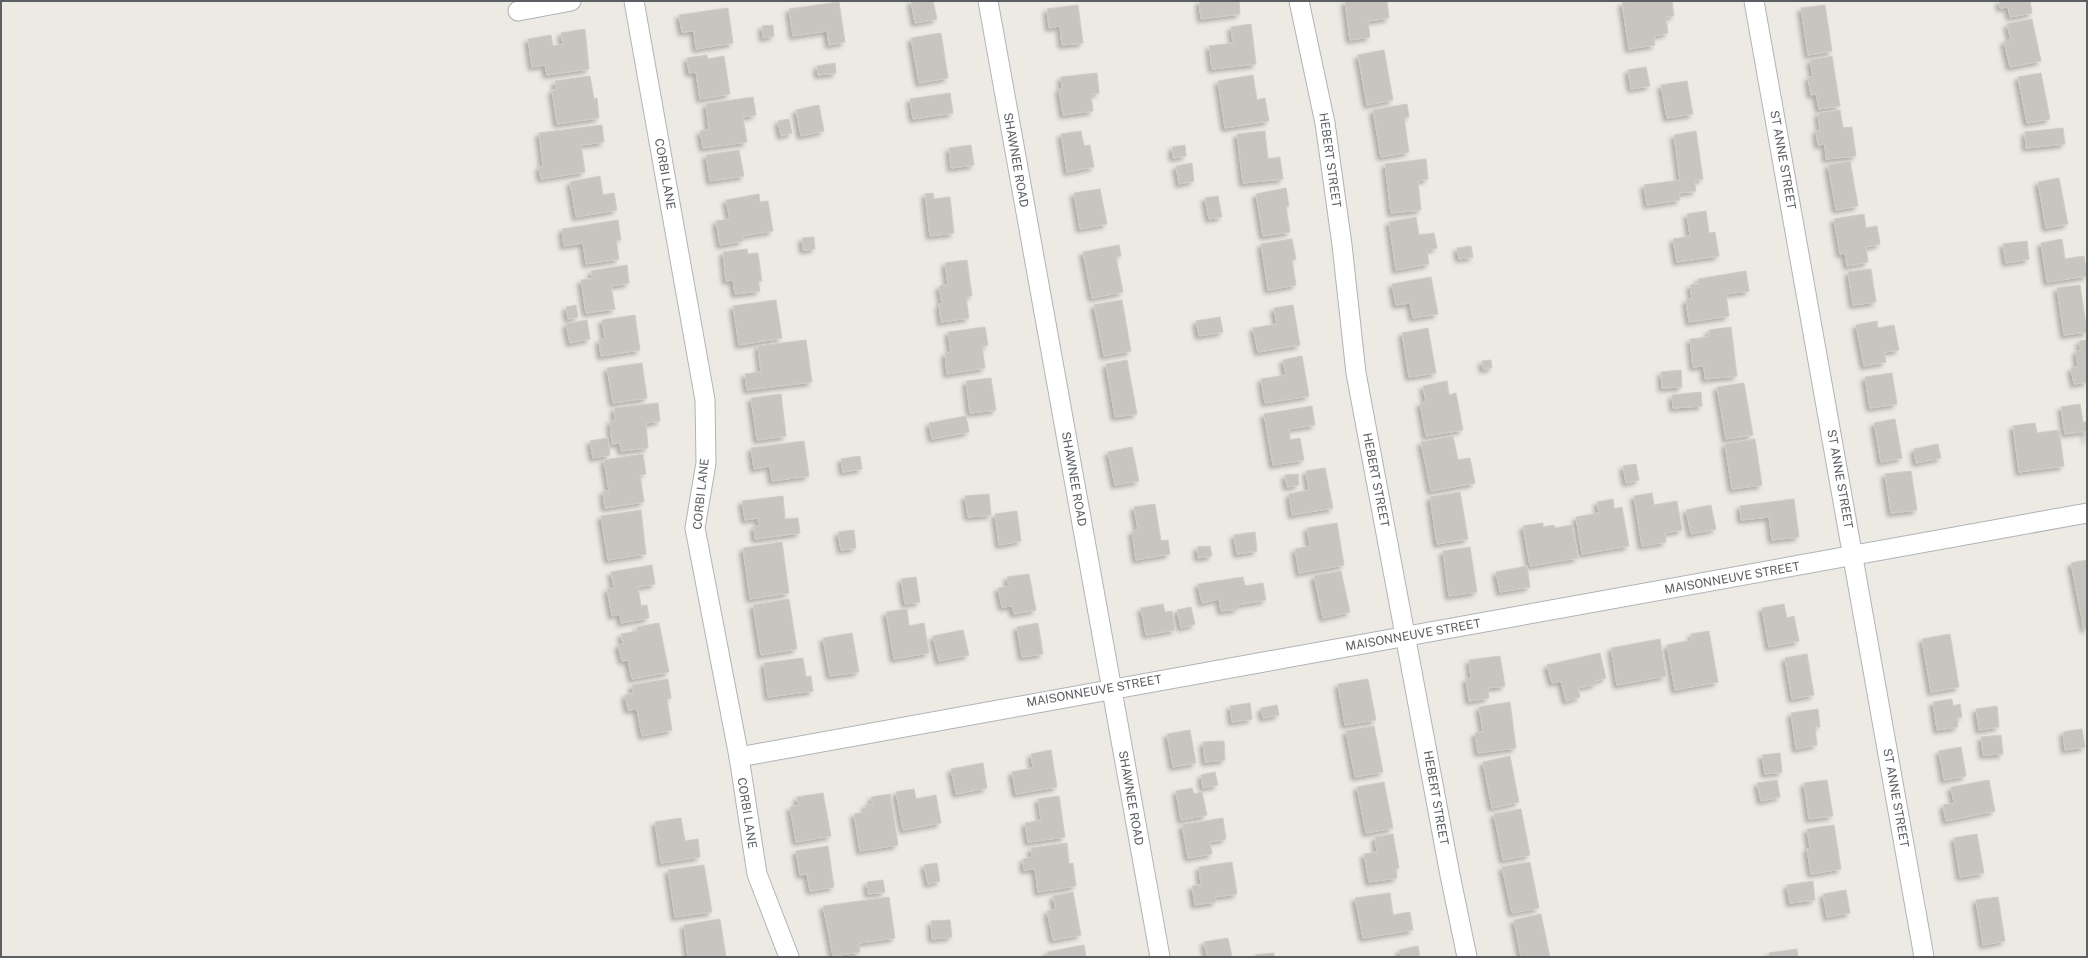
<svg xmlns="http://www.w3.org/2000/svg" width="2088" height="958" font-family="'Public Sans',sans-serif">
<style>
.building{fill:#c8c5c0;stroke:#d0ccc2;filter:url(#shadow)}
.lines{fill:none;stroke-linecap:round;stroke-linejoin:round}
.minor-casing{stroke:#b0b3b7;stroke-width:21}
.minor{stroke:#fff;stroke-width:19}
.labels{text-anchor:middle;stroke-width:3;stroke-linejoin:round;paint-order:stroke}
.street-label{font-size:12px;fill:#5b5e62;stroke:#fff}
</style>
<defs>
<filter id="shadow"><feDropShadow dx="-3.5" dy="3.5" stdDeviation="2" flood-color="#0004"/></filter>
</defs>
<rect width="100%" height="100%" fill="#eceae3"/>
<g class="building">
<path d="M 911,1 L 933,1 L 937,19 L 915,23 Z"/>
<path d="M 1199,1 L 1239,1 L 1240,14 L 1201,19 Z"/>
<path d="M 1345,1 L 1387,1 L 1389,18 L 1368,21 L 1370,37 L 1350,40 Z"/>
<path d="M 1631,1 L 1672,1 L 1674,16 L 1666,17 L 1668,33 L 1654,36 L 1655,45 L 1629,49 L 1622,3 Z"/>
<path d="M 1999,1 L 2030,1 L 2032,13 L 2010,17 L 2008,7 L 2000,8 Z"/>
<path d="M 839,2 L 845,42 L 829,45 L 827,31 L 793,36 L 789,9 Z"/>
<path d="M 1078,5 L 1083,43 L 1062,45 L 1060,26 L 1049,28 L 1047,9 Z"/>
<path d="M 1825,5 L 1832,51 L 1808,55 L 1801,8 Z"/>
<path d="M 728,8 L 733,43 L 696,49 L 694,31 L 682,32 L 679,15 Z"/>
<path d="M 2032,19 L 2041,61 L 2010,67 L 2004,41 L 2011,40 L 2007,24 Z"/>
<path d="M 1251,24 L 1256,64 L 1212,69 L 1209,46 L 1233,43 L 1231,27 Z"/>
<path d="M 773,25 L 774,36 L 763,38 L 762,26 Z"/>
<path d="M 585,29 L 589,69 L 547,75 L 545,65 L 532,67 L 528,39 L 551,35 L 553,46 L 563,44 L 561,33 Z"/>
<path d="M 941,33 L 948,78 L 919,83 L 911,38 Z"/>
<path d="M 1384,50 L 1393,100 L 1367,105 L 1358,55 Z"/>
<path d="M 707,55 L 708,59 L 724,56 L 730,94 L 700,99 L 696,72 L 689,73 L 687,58 Z"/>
<path d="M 1832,56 L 1840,106 L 1819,109 L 1816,94 L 1811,95 L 1808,77 L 1813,77 L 1810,60 Z"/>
<path d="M 835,63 L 836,73 L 818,75 L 817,66 Z"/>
<path d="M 1646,67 L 1650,86 L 1631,89 L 1628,70 Z"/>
<path d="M 1097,73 L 1099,93 L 1091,94 L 1093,111 L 1063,115 L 1059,89 L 1062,88 L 1061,77 Z"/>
<path d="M 2041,73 L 2050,119 L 2027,123 L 2018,77 Z"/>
<path d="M 1253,75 L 1257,100 L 1265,98 L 1269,121 L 1225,128 L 1218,81 Z"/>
<path d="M 590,76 L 594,99 L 597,98 L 599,118 L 557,124 L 552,90 L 556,90 L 555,81 Z"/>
<path d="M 1687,81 L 1693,114 L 1667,118 L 1661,85 Z"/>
<path d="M 950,93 L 953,113 L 913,119 L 910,99 Z"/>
<path d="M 753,97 L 756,115 L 743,117 L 747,142 L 703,148 L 700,131 L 709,130 L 706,104 Z"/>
<path d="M 1407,104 L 1409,117 L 1404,118 L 1409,152 L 1381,157 L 1373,110 Z"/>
<path d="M 819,105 L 824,131 L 801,136 L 796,110 Z"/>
<path d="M 1840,110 L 1843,128 L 1852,127 L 1856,156 L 1826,159 L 1825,144 L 1818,145 L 1816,131 L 1820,130 L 1818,113 Z"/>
<path d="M 789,119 L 792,133 L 781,136 L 778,121 Z"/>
<path d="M 602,125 L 604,142 L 581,145 L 585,172 L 541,179 L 539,167 L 543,166 L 539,133 Z"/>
<path d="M 2063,128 L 2065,144 L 2026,148 L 2025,132 Z"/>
<path d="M 1081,131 L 1084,146 L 1090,145 L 1094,167 L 1067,172 L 1061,134 Z"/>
<path d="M 1265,131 L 1268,159 L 1280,157 L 1283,179 L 1243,183 L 1237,134 Z"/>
<path d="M 1696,131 L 1703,179 L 1694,180 L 1696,191 L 1679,193 L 1680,200 L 1647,205 L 1644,185 L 1680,180 L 1674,135 Z"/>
<path d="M 971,145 L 974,165 L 951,168 L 949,148 Z"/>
<path d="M 1185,145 L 1186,156 L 1173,158 L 1172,147 Z"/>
<path d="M 739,150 L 744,176 L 710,181 L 706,155 Z"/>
<path d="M 1426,159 L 1428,179 L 1418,181 L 1421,210 L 1391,213 L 1385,164 Z"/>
<path d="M 1850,161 L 1858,206 L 1836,210 L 1828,165 Z"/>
<path d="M 1192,163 L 1194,181 L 1179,184 L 1176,166 Z"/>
<path d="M 600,176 L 603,195 L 614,193 L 617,210 L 576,217 L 570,182 Z"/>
<path d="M 2059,178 L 2068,224 L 2046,228 L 2038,182 Z"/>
<path d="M 1286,188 L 1289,206 L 1286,207 L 1290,232 L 1263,236 L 1256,194 Z"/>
<path d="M 1100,189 L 1107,224 L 1080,229 L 1074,193 Z"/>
<path d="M 933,193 L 934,199 L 950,197 L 954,233 L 930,236 L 925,194 Z"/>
<path d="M 759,194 L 760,202 L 768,201 L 773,231 L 742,236 L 743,241 L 720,245 L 716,221 L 730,219 L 726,200 Z"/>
<path d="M 1218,196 L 1222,217 L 1209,219 L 1205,198 Z"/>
<path d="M 1706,211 L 1709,233 L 1715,232 L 1719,256 L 1677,262 L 1673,239 L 1690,236 L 1687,214 Z"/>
<path d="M 1864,214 L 1866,228 L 1877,226 L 1880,244 L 1866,247 L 1868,262 L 1847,266 L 1845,253 L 1840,254 L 1834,219 Z"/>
<path d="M 1416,217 L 1419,235 L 1434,233 L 1437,248 L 1427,250 L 1429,264 L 1396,270 L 1389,222 Z"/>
<path d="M 618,220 L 621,240 L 616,240 L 619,259 L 586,264 L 583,243 L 564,246 L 562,229 Z"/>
<path d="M 814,237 L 815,249 L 803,250 L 802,238 Z"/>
<path d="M 1292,239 L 1296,259 L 1292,260 L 1296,285 L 1268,290 L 1261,244 Z"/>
<path d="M 2062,239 L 2065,259 L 2084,256 L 2087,276 L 2047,282 L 2041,243 Z"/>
<path d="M 2027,241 L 2029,259 L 2006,263 L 2003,244 Z"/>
<path d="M 1119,245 L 1121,256 L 1116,257 L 1123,292 L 1092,298 L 1083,252 Z"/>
<path d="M 1471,246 L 1473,257 L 1459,259 L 1457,248 Z"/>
<path d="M 747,249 L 748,254 L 758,253 L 762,281 L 758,281 L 760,291 L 735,294 L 733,280 L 726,281 L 723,252 Z"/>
<path d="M 967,260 L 972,296 L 966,297 L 969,318 L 941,322 L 939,304 L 942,304 L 939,286 L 948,285 L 945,263 Z"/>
<path d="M 627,265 L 629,283 L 611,286 L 615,309 L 586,313 L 581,280 L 592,279 L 591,271 Z"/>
<path d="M 1871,269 L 1876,302 L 1853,305 L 1848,272 Z"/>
<path d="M 1746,271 L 1749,291 L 1726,294 L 1729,316 L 1689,322 L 1686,300 L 1692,299 L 1690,285 L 1699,284 L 1698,279 Z"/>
<path d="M 1431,277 L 1438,314 L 1413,318 L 1410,303 L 1396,305 L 1392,284 Z"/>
<path d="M 2080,285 L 2087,332 L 2064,335 L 2057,288 Z"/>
<path d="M 776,300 L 782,338 L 739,345 L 733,306 Z"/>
<path d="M 1122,300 L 1131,351 L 1104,356 L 1094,305 Z"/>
<path d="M 576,305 L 578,317 L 568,319 L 566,307 Z"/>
<path d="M 1293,305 L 1300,345 L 1258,352 L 1253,328 L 1277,324 L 1274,308 Z"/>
<path d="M 635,315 L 640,350 L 601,356 L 599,340 L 605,339 L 602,320 Z"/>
<path d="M 1220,317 L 1223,332 L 1199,336 L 1196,321 Z"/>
<path d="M 587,320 L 590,339 L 570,343 L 566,324 Z"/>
<path d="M 1877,321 L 1878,328 L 1894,325 L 1899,350 L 1884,352 L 1886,362 L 1864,366 L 1856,325 Z"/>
<path d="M 985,327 L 988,345 L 982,346 L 985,368 L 947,374 L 945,353 L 951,352 L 948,332 Z"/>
<path d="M 1731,327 L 1737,376 L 1705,379 L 1704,366 L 1693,367 L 1690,339 L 1709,337 L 1709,330 Z"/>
<path d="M 1428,328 L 1436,373 L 1409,377 L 1402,333 Z"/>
<path d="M 806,340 L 812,382 L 747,390 L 745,374 L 761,372 L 758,346 Z"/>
<path d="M 2087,340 L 2087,382 L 2074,384 L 2071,368 L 2078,367 L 2076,351 L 2081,350 L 2079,341 Z"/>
<path d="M 1302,356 L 1309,396 L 1265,403 L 1261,379 L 1286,375 L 1283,360 Z"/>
<path d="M 1127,360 L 1137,414 L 1115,417 L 1106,364 Z"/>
<path d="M 1491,360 L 1492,368 L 1483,369 L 1482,361 Z"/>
<path d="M 642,363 L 647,398 L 613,403 L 607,368 Z"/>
<path d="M 1681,370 L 1682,387 L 1662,388 L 1661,372 Z"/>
<path d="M 1892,373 L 1897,404 L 1870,408 L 1865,377 Z"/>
<path d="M 991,378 L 996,410 L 970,413 L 966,381 Z"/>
<path d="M 1447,381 L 1449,395 L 1456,393 L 1463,430 L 1426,436 L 1420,403 L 1426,402 L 1423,386 Z"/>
<path d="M 1744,383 L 1753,435 L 1726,439 L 1717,387 Z"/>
<path d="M 1701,392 L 1702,406 L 1673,408 L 1672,395 Z"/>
<path d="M 781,394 L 786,436 L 757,440 L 751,398 Z"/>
<path d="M 658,403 L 660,421 L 646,423 L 648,448 L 621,451 L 620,443 L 612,444 L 610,421 L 615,420 L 614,408 Z"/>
<path d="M 2080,404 L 2083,422 L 2087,422 L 2087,441 L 2085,431 L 2065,434 L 2061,407 Z"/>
<path d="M 1312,406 L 1315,425 L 1289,429 L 1290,440 L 1300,438 L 1304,460 L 1273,465 L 1264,414 Z"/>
<path d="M 966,416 L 969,432 L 932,439 L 929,423 Z"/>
<path d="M 1895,419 L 1902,458 L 1881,462 L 1874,423 Z"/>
<path d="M 2035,423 L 2037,433 L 2059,430 L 2064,466 L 2019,472 L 2013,426 Z"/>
<path d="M 1453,436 L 1458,460 L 1470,458 L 1475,483 L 1431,491 L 1421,442 Z"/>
<path d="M 608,438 L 610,455 L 593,458 L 590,441 Z"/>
<path d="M 1755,439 L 1762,485 L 1732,489 L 1725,444 Z"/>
<path d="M 804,441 L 809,476 L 772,481 L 770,466 L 754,469 L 751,448 Z"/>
<path d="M 1938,444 L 1941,458 L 1916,463 L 1914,449 Z"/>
<path d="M 1132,447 L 1139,481 L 1115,485 L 1108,452 Z"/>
<path d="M 643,454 L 646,474 L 640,475 L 644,502 L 605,508 L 603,491 L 609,491 L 604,460 Z"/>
<path d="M 860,456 L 862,469 L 843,472 L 841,459 Z"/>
<path d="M 1636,464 L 1639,480 L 1626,483 L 1623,466 Z"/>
<path d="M 1325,468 L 1333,508 L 1292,515 L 1289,494 L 1309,490 L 1306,471 Z"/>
<path d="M 1911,471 L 1917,510 L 1891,513 L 1885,474 Z"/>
<path d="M 1298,474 L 1299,485 L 1287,487 L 1285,475 Z"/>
<path d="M 1460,492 L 1468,539 L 1437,544 L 1430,497 Z"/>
<path d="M 1652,493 L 1654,505 L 1677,501 L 1682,530 L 1665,533 L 1666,542 L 1642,546 L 1634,496 Z"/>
<path d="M 989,494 L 991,515 L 968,517 L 965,496 Z"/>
<path d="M 783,496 L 785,519 L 798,518 L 800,533 L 755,539 L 754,526 L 759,526 L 758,518 L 745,520 L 742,501 Z"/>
<path d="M 1613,499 L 1614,509 L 1622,507 L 1629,546 L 1582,554 L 1576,517 L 1599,513 L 1597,502 Z"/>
<path d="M 1794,499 L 1799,537 L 1772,540 L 1769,517 L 1741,520 L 1740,506 Z"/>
<path d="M 1155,504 L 1161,541 L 1168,540 L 1170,554 L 1136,560 L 1132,531 L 1138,530 L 1134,507 Z"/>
<path d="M 1711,505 L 1716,529 L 1691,534 L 1686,510 Z"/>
<path d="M 641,510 L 646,554 L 608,560 L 601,516 Z"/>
<path d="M 1017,511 L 1021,541 L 999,545 L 995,514 Z"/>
<path d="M 1337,523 L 1344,565 L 1299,573 L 1295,549 L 1310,546 L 1307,528 Z"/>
<path d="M 1543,523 L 1543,527 L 1554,525 L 1555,528 L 1572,525 L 1578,558 L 1530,566 L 1523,526 Z"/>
<path d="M 854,530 L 856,548 L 841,550 L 838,532 Z"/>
<path d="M 1255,532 L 1257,551 L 1237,554 L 1234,535 Z"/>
<path d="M 782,542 L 789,593 L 750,599 L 743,548 Z"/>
<path d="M 1210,546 L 1212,556 L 1198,558 L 1197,547 Z"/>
<path d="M 1470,547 L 1477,592 L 1449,596 L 1443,551 Z"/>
<path d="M 2087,560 L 2087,629 L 2084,629 L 2071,563 Z"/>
<path d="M 652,565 L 655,584 L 638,587 L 641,606 L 647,605 L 649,618 L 621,623 L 620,614 L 612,616 L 607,589 L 614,588 L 611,572 Z"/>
<path d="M 1527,566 L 1530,587 L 1500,592 L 1496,572 Z"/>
<path d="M 1341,571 L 1350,612 L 1323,618 L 1314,576 Z"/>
<path d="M 1029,574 L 1036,610 L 1014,614 L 1012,606 L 1002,607 L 998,588 L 1009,586 L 1007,577 Z"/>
<path d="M 916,577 L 920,602 L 905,604 L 901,579 Z"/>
<path d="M 1243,577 L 1245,586 L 1263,583 L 1266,600 L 1237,605 L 1238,609 L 1221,611 L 1219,599 L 1202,603 L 1198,584 Z"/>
<path d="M 789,599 L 797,649 L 761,655 L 753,605 Z"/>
<path d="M 1163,604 L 1165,612 L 1172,611 L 1175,630 L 1146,635 L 1141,608 Z"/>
<path d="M 1784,604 L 1787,618 L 1794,616 L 1799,641 L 1769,647 L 1762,608 Z"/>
<path d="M 1191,607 L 1195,624 L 1181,628 L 1177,610 Z"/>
<path d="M 907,609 L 909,626 L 924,623 L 929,653 L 894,659 L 886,612 Z"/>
<path d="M 659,623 L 669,672 L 632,679 L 628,660 L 622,661 L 618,645 L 623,644 L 621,634 L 638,631 L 637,627 Z"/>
<path d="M 1038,623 L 1043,654 L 1022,657 L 1017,627 Z"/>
<path d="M 963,630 L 969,655 L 939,661 L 933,636 Z"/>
<path d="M 1709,631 L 1718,682 L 1675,690 L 1667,645 L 1692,640 L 1691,634 Z"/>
<path d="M 852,633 L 859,672 L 830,676 L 823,638 Z"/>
<path d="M 1950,634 L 1959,687 L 1931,692 L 1922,639 Z"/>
<path d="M 1660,639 L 1666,676 L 1617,685 L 1611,648 Z"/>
<path d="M 1600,653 L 1606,678 L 1595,681 L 1596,684 L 1578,688 L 1580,697 L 1566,701 L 1561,681 L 1552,683 L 1547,665 Z"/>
<path d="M 1807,654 L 1814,695 L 1792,699 L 1785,658 Z"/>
<path d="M 1500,656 L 1505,686 L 1488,688 L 1489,698 L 1469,701 L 1466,679 L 1471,678 L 1469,660 Z"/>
<path d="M 803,658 L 806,677 L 811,676 L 813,691 L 768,697 L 764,663 Z"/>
<path d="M 668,679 L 671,698 L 667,699 L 672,730 L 642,736 L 637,709 L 628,710 L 625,695 L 633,693 L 632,685 Z"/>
<path d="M 1368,679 L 1376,720 L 1345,725 L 1338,684 Z"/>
<path d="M 1952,699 L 1953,706 L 1960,704 L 1962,717 L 1957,718 L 1958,727 L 1937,730 L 1933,702 Z"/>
<path d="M 1510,702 L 1516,748 L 1478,753 L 1475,733 L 1483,732 L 1479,707 Z"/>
<path d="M 1250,703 L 1252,719 L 1232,722 L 1230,706 Z"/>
<path d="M 1277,705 L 1279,715 L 1263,718 L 1261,708 Z"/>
<path d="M 1997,706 L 1999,727 L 1979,730 L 1976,709 Z"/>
<path d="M 1818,709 L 1820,727 L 1815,727 L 1817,745 L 1796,749 L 1791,713 Z"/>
<path d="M 1374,726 L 1383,772 L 1355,777 L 1346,731 Z"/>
<path d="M 2082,729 L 2085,747 L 2065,750 L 2063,732 Z"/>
<path d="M 1190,730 L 1196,763 L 1173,767 L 1167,734 Z"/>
<path d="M 2001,735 L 2003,754 L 1983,755 L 1981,737 Z"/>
<path d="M 1224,741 L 1225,760 L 1205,762 L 1203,742 Z"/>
<path d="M 1961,747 L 1966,776 L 1944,780 L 1939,751 Z"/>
<path d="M 1051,750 L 1057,787 L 1016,794 L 1012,772 L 1033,768 L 1031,754 Z"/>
<path d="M 1780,753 L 1782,772 L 1765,774 L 1762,755 Z"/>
<path d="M 1510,756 L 1519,802 L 1492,808 L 1483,762 Z"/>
<path d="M 983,763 L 987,788 L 956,794 L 951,769 Z"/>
<path d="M 1215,772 L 1218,785 L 1203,788 L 1201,775 Z"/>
<path d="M 1777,780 L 1780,797 L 1761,801 L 1757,783 Z"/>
<path d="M 1827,780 L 1833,816 L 1809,819 L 1804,783 Z"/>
<path d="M 1989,780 L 1995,811 L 1946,821 L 1943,805 L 1954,803 L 1951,787 Z"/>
<path d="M 1384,782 L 1393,828 L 1366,833 L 1357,787 Z"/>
<path d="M 1192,788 L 1194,794 L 1202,792 L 1207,815 L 1181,820 L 1176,791 Z"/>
<path d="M 914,789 L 916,799 L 936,795 L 941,823 L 903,830 L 896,792 Z"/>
<path d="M 823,793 L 831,836 L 796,842 L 790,807 L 798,806 L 797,797 Z"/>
<path d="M 890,794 L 898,845 L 860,851 L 854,814 L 866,812 L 865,805 L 873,804 L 871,797 Z"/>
<path d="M 1059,796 L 1065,837 L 1028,842 L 1025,823 L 1041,820 L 1038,799 Z"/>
<path d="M 1521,809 L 1530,855 L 1503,860 L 1494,814 Z"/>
<path d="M 681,818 L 685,841 L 698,839 L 700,857 L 661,863 L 655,822 Z"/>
<path d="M 1223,818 L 1226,839 L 1210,842 L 1212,854 L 1188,858 L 1182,825 Z"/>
<path d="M 1834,825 L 1841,869 L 1811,874 L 1807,849 L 1810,848 L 1807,829 Z"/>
<path d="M 1393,834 L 1399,868 L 1396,869 L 1397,878 L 1369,882 L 1364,854 L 1377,852 L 1375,837 Z"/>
<path d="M 1977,834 L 1984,873 L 1960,877 L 1954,838 Z"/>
<path d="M 1067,843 L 1069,864 L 1073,863 L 1076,886 L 1038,892 L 1035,869 L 1024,870 L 1023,859 L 1032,857 L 1031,848 Z"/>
<path d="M 828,846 L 834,887 L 810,891 L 807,874 L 800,875 L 796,851 Z"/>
<path d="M 1232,862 L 1237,894 L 1215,897 L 1216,902 L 1195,905 L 1192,886 L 1201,885 L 1199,867 Z"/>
<path d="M 1530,862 L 1539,908 L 1512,913 L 1502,867 Z"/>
<path d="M 937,863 L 940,881 L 928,884 L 924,865 Z"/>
<path d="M 704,865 L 712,912 L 675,917 L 668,870 Z"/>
<path d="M 883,880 L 885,892 L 868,894 L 867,882 Z"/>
<path d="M 1813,881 L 1815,900 L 1790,903 L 1787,885 Z"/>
<path d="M 1846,890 L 1850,913 L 1827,917 L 1823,894 Z"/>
<path d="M 1073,892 L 1081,935 L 1053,940 L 1047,911 L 1056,910 L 1053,896 Z"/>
<path d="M 1390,893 L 1393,915 L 1410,912 L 1413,930 L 1363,938 L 1355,898 Z"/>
<path d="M 889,897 L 895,938 L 859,943 L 860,952 L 833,956 L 823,906 Z"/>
<path d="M 1998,897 L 2005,941 L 1983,945 L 1976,900 Z"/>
<path d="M 1541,914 L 1550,957 L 1521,957 L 1514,920 Z"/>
<path d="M 720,919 L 726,957 L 688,957 L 684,925 Z"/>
<path d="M 950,920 L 952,937 L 932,939 L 931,921 Z"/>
<path d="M 1228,938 L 1232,957 L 1207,957 L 1204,942 Z"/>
<path d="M 1084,945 L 1086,957 L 1048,957 L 1047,952 Z"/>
<path d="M 1418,946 L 1420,957 L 1401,957 L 1399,950 Z"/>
<path d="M 1797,949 L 1798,957 L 1770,957 L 1769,953 Z"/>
<path d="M 1274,953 L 1274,957 L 1255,957 L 1255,955 Z"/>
</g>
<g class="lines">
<g class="minor-casing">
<g id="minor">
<path d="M 634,1 L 705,400 L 706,463 L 695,528 L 739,757 L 757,874 L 789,957"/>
<path d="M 988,1 L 1160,957"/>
<path d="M 1299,1 L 1325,123 L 1342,245 L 1356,373 L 1450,875 L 1467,957"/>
<path d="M 1754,1 L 1924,957"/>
<path d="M 518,11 L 571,1"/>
<path d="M 739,757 C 1188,673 1638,597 2087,513"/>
</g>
</g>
<use href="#minor" class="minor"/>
</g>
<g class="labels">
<g class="street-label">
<text transform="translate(1016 160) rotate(80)" y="4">SHAWNEE ROAD</text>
<text transform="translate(1330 160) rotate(82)" y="4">HEBERT STREET</text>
<text transform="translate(1783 160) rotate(80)" y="4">ST ANNE STREET</text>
<text transform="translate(665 174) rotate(80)" y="4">CORBI LANE</text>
<text transform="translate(1074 479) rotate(80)" y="4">SHAWNEE ROAD</text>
<text transform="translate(1840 479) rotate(80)" y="4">ST ANNE STREET</text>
<text transform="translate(1376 480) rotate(79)" y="4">HEBERT STREET</text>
<text transform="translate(701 494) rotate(-84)" y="4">CORBI LANE</text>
<text transform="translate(1732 578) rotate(-10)" y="4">MAISONNEUVE STREET</text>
<text transform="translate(1413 635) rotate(-10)" y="4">MAISONNEUVE STREET</text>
<text transform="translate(1094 691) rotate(-10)" y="4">MAISONNEUVE STREET</text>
<text transform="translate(1131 798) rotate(80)" y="4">SHAWNEE ROAD</text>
<text transform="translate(1436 798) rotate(80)" y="4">HEBERT STREET</text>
<text transform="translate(1896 798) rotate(80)" y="4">ST ANNE STREET</text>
<text transform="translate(747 813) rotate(81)" y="4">CORBI LANE</text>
</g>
</g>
<rect width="2088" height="958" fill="none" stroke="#5b5e62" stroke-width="4"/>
</svg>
